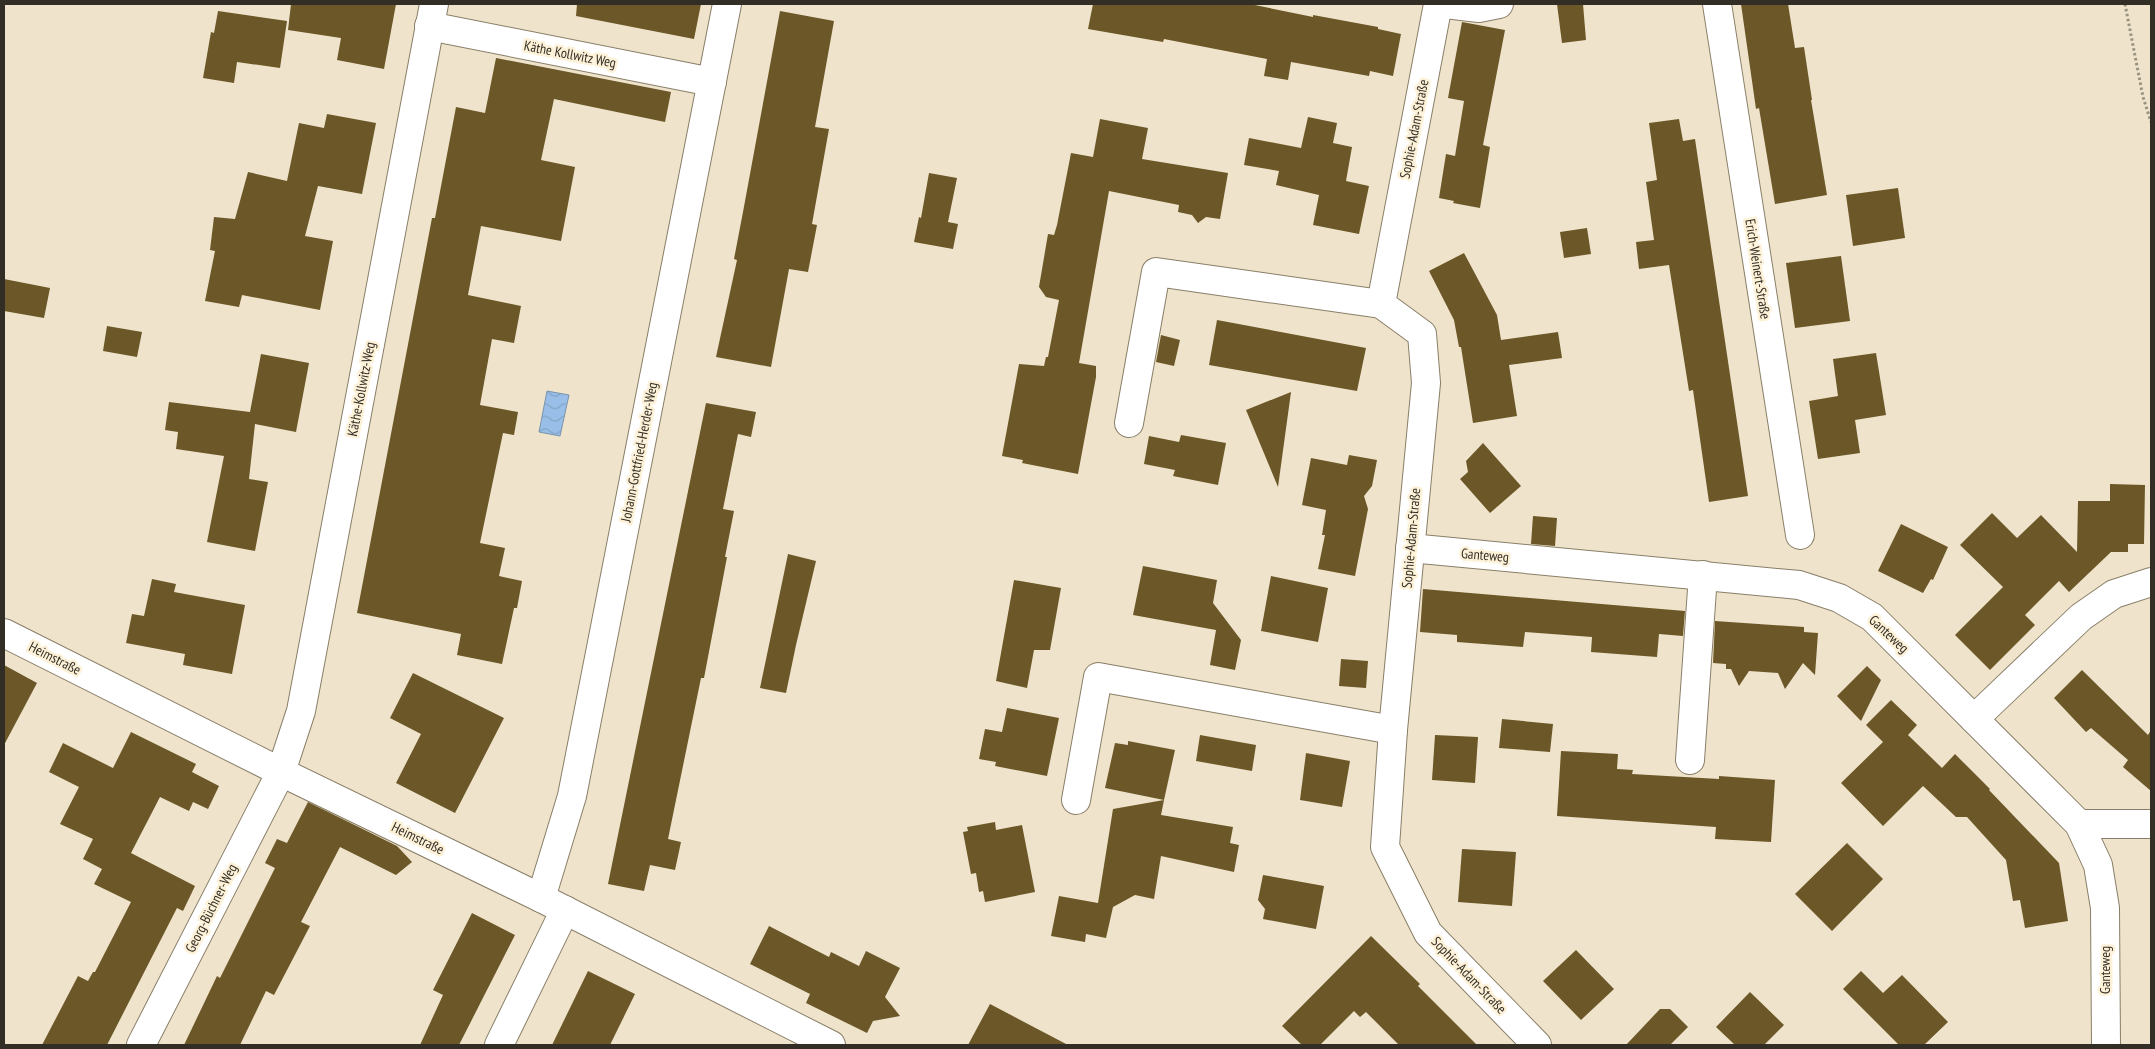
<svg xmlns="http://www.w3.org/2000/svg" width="2155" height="1049" font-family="'PT Sans Narrow',sans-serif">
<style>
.water{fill:url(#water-waves);stroke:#7a94ae}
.building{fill:#6b5727}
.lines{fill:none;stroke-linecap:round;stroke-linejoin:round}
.minor-casing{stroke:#897e68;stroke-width:30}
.path{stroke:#9a9280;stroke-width:3;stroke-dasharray:2.5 2.5;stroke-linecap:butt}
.minor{stroke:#fff;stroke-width:28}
.labels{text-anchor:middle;stroke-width:5;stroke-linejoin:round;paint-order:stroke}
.street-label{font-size:14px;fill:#332e25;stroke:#fdf1d8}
</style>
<defs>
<pattern id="water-waves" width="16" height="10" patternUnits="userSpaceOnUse" patternTransform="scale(1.25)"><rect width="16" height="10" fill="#99bfe8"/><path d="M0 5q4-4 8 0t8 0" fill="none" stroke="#84a4c7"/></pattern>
</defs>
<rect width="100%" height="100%" fill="#efe4cb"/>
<path class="water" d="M 547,391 L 569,395 L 560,436 L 539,432 Z"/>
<g class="building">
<path d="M 291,4 L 396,4 L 384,69 L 337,60 L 341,38 L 288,30 Z"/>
<path d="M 577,4 L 701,4 L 694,39 L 576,16 Z"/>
<path d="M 1093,4 L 1250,4 L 1313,17 L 1313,15 L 1378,27 L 1378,29 L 1401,34 L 1393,76 L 1370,71 L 1369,76 L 1291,62 L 1288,80 L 1264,76 L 1267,59 L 1164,39 L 1163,42 L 1088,29 Z"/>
<path d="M 1557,4 L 1583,4 L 1586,40 L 1562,43 Z"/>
<path d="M 1741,4 L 1788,4 L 1795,48 L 1804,47 L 1812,100 L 1811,100 L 1827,195 L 1775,204 L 1759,108 L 1756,109 Z"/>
<path d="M 218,11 L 287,21 L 280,68 L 237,62 L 234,83 L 203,78 L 211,32 L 214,33 Z"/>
<path d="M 780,11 L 834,21 L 815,127 L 829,129 L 812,224 L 817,225 L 808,272 L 789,269 L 771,367 L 716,357 L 737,260 L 734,259 L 743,212 Z"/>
<path d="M 1462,22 L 1505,30 L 1483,145 L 1490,147 L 1480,208 L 1453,203 L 1454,201 L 1439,198 L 1446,154 L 1455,156 L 1464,101 L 1448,98 Z"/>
<path d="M 496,58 L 671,92 L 665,122 L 554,99 L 541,160 L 575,167 L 561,241 L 481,226 L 468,295 L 521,306 L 514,343 L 492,339 L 480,405 L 518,412 L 514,435 L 503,433 L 480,543 L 505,548 L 499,576 L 522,581 L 517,608 L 514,608 L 502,664 L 457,655 L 461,634 L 357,613 L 432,218 L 435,218 L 456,107 L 485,113 Z"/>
<path d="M 327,114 L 376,123 L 362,194 L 318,186 L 305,236 L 333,241 L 320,310 L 242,295 L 239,307 L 205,301 L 215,251 L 210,250 L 214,217 L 235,219 L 248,172 L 287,181 L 299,123 L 324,128 Z"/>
<path d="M 1308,117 L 1337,123 L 1333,143 L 1352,147 L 1346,181 L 1369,186 L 1359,234 L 1313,225 L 1319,195 L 1276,185 L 1279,171 L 1244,165 L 1249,138 L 1301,148 Z"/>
<path d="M 1100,119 L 1148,128 L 1142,159 L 1228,173 L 1220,219 L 1206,217 L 1198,223 L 1192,215 L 1178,212 L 1179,205 L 1109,191 L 1079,363 L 1096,366 L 1096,377 L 1078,474 L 1022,463 L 1023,460 L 1002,456 L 1019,364 L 1044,366 L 1046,357 L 1048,357 L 1059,300 L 1046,297 L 1039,287 L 1048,234 L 1054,235 L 1057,225 L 1071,153 L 1093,157 Z"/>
<path d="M 1679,119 L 1683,141 L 1695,139 L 1748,496 L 1709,502 L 1693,390 L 1689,391 L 1669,265 L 1639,269 L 1636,242 L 1654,240 L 1646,182 L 1657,180 L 1649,123 Z"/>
<path d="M 929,173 L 957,178 L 948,222 L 958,224 L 953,249 L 914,242 L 919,217 L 921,218 Z"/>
<path d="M 1898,188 L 1905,238 L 1853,246 L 1846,195 Z"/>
<path d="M 1587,228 L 1591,254 L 1564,258 L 1560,232 Z"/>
<path d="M 1464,253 L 1497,315 L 1501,340 L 1558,332 L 1562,358 L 1509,365 L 1517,416 L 1473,423 L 1461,347 L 1459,347 L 1454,320 L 1429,271 Z"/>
<path d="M 1841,256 L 1850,321 L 1795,328 L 1786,263 Z"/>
<path d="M 4,279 L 50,288 L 44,318 L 4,311 Z"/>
<path d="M 1217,320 L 1366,348 L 1357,391 L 1209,365 Z"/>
<path d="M 107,326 L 142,332 L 137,357 L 103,351 Z"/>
<path d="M 1161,335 L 1180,340 L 1174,366 L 1156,362 Z"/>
<path d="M 1876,353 L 1886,415 L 1855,420 L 1860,453 L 1818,459 L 1809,401 L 1838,396 L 1833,359 Z"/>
<path d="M 261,354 L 309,363 L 296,432 L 255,424 L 249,479 L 268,482 L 255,551 L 207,542 L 224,456 L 176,449 L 178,432 L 165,430 L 169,402 L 250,412 Z"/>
<path d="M 1291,392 L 1278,487 L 1246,410 Z"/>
<path d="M 706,403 L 756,412 L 751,437 L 738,434 L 723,509 L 734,511 L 725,557 L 727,557 L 704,678 L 701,678 L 668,839 L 681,842 L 675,870 L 650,865 L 644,891 L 608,884 Z"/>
<path d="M 1181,435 L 1226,443 L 1218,485 L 1173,476 L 1175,470 L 1144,464 L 1149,436 L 1179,442 Z"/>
<path d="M 1483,443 L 1521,486 L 1490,513 L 1460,479 L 1468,472 L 1466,461 Z"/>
<path d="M 1349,455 L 1377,460 L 1372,486 L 1364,496 L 1368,509 L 1355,576 L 1318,569 L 1325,535 L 1322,535 L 1326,510 L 1302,505 L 1311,458 L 1347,465 Z"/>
<path d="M 2110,484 L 2145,485 L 2144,544 L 2128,544 L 2128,552 L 2111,552 L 2069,592 L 2059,581 L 2025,615 L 2035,625 L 1990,670 L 1955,635 L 2003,587 L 1960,545 L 1992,513 L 2017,538 L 2041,515 L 2077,552 L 2078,501 L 2110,501 Z"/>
<path d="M 1533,516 L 1557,518 L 1555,546 L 1531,544 Z"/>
<path d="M 1901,524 L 1948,547 L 1933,580 L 1931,579 L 1923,593 L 1878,571 Z"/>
<path d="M 788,554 L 816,561 L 796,645 L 786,693 L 760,688 Z"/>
<path d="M 1143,566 L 1217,580 L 1213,603 L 1241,640 L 1235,670 L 1210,665 L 1216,630 L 1133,615 Z"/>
<path d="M 1271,576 L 1328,588 L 1318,642 L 1261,631 Z"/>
<path d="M 152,579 L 176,584 L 174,592 L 245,605 L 232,674 L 183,665 L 185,654 L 126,643 L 132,614 L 144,616 Z"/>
<path d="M 1014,580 L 1061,588 L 1050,650 L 1034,650 L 1027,688 L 996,681 Z"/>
<path d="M 1423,589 L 1685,611 L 1683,636 L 1659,634 L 1657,657 L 1591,652 L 1592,637 L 1525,632 L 1523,647 L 1457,642 L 1457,635 L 1420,632 Z"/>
<path d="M 1715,621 L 1804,627 L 1804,632 L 1818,633 L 1815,675 L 1803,663 L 1785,689 L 1778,673 L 1749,671 L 1739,686 L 1731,669 L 1726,669 L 1726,664 L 1713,663 Z"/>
<path d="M 1341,659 L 1368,661 L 1366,688 L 1339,686 Z"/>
<path d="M 4,665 L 37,683 L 4,745 Z"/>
<path d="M 1867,666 L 1881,680 L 1861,721 L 1837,696 Z"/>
<path d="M 2082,670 L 2148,735 L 2151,730 L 2151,791 L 2123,767 L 2128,760 L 2091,728 L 2086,732 L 2054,698 Z"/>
<path d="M 413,673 L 504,718 L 455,813 L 396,783 L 421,734 L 390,718 Z"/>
<path d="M 1891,700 L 1917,725 L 1908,735 L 1942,768 L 1955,754 L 1990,789 L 1989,790 L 2059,863 L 2068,921 L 2025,928 L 2020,900 L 2013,901 L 2006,860 L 1967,817 L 1956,817 L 1923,786 L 1883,826 L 1841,783 L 1883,742 L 1866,725 Z"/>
<path d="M 1007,708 L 1059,718 L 1047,776 L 995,766 L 996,762 L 979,759 L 985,729 L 1002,732 Z"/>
<path d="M 1502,719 L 1553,724 L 1550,752 L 1499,748 Z"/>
<path d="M 131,732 L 196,764 L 192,772 L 219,786 L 208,809 L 193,802 L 189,811 L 160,797 L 131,853 L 195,886 L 183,911 L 177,908 L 107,1045 L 42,1045 L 78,976 L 88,981 L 93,972 L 95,972 L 131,902 L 94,884 L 102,869 L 83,859 L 93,839 L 60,824 L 79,787 L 49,772 L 63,743 L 113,768 Z"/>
<path d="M 1200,735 L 1256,745 L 1252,771 L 1196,761 Z"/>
<path d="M 1435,735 L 1478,737 L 1475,783 L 1432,780 Z"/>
<path d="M 1128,741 L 1175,750 L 1164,800 L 1105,788 L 1115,743 L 1128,745 Z"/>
<path d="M 1561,751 L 1618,754 L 1617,769 L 1633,770 L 1632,774 L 1719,779 L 1719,776 L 1775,780 L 1771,842 L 1715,839 L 1716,827 L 1557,816 Z"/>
<path d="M 1306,753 L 1350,761 L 1342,807 L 1300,800 Z"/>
<path d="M 1164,800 L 1161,815 L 1233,827 L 1230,843 L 1239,845 L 1234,872 L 1161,856 L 1154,899 L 1135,895 L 1113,907 L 1106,938 L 1086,934 L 1085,942 L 1051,936 L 1059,896 L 1098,903 L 1113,809 Z"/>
<path d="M 308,802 L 397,846 L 412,862 L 396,875 L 340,847 L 301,922 L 310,926 L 274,995 L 266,991 L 240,1045 L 184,1045 L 217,976 L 220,978 L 275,868 L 265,863 L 277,839 L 287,843 Z"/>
<path d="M 995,822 L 996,830 L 1022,825 L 1035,892 L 985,902 L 983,891 L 979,892 L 976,873 L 971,874 L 963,832 L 968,831 L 967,827 Z"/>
<path d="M 1847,843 L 1883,879 L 1832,931 L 1795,894 Z"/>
<path d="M 1462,849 L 1516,852 L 1512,906 L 1458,902 Z"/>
<path d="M 1263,875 L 1324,886 L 1316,929 L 1263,919 L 1265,909 L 1258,900 Z"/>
<path d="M 472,913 L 515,935 L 459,1045 L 420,1045 L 443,995 L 433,990 Z"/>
<path d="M 769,926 L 829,957 L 831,952 L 859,966 L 866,951 L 900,968 L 885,997 L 900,1016 L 873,1021 L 867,1033 L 806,1003 L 810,994 L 750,964 Z"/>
<path d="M 1371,936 L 1420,984 L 1418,986 L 1477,1045 L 1399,1045 L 1366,1012 L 1360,1017 L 1354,1011 L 1320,1045 L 1302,1045 L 1282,1026 Z"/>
<path d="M 1576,950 L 1614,989 L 1581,1020 L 1543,981 Z"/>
<path d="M 588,971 L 635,994 L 610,1045 L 552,1045 Z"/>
<path d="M 1861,971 L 1883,993 L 1902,975 L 1948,1022 L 1924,1045 L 1899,1045 L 1843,989 Z"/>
<path d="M 1750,992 L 1784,1025 L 1764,1045 L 1735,1045 L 1716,1027 Z"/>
<path d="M 990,1004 L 1068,1045 L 968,1045 Z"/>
<path d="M 1660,1009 L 1670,1009 L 1688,1027 L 1670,1045 L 1626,1045 Z"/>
</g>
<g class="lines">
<g class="minor-casing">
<g id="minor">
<path d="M 1438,4 L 1381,304 L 1422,334 L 1426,383 L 1393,730 L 1385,847 L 1428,933 L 1537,1045"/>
<path d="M 1445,4 L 1479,8 L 1499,4"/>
<path d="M 1717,4 L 1800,535"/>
<path d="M 429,26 L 712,82"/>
<path d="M 1129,423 L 1156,272 L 1381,304"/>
<path d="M 1410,548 L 1799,585 L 1839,598 L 1872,617 L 2079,824 L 2098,865 L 2105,908 L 2106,1045"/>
<path d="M 4,633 L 281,772 L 541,898 L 831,1045"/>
<path d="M 1974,719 L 2081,617 L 2114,594 L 2151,582"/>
<path d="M 1690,760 L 1703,575"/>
<path d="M 1076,800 L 1098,677 L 1393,730"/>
<path d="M 2079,824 L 2151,824"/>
<path d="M 541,898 L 572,796 L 727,4"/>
<path d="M 141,1045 L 281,772 L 301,711 L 434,4"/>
<path d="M 499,1045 L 565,910"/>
</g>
</g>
<path class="path" d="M 2125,4 L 2143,97 L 2151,122"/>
<use href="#minor" class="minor"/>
</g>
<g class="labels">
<g class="street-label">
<text transform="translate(570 54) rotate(11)" y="5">Käthe Kollwitz Weg</text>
<text transform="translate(1414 129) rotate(-79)" y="5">Sophie-Adam-Straße</text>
<text transform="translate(1758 269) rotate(81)" y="5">Erich-Weinert-Straße</text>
<text transform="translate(361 389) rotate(-79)" y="5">Käthe-Kollwitz-Weg</text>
<text transform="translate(639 452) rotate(-79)" y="5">Johann-Gottfried-Herder-Weg</text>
<text transform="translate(1411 538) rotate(-85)" y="5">Sophie-Adam-Straße</text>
<text transform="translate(1485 555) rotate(5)" y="5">Ganteweg</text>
<text transform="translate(1889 634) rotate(43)" y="5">Ganteweg</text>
<text transform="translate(55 658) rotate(27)" y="5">Heimstraße</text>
<text transform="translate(418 838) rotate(26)" y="5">Heimstraße</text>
<text transform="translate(211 908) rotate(-63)" y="5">Georg-Büchner-Weg</text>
<text transform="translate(2105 970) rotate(-90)" y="5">Ganteweg</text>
<text transform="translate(1469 975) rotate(46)" y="5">Sophie-Adam-Straße</text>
</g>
</g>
<rect width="2155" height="1049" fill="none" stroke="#332e25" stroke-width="10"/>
</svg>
